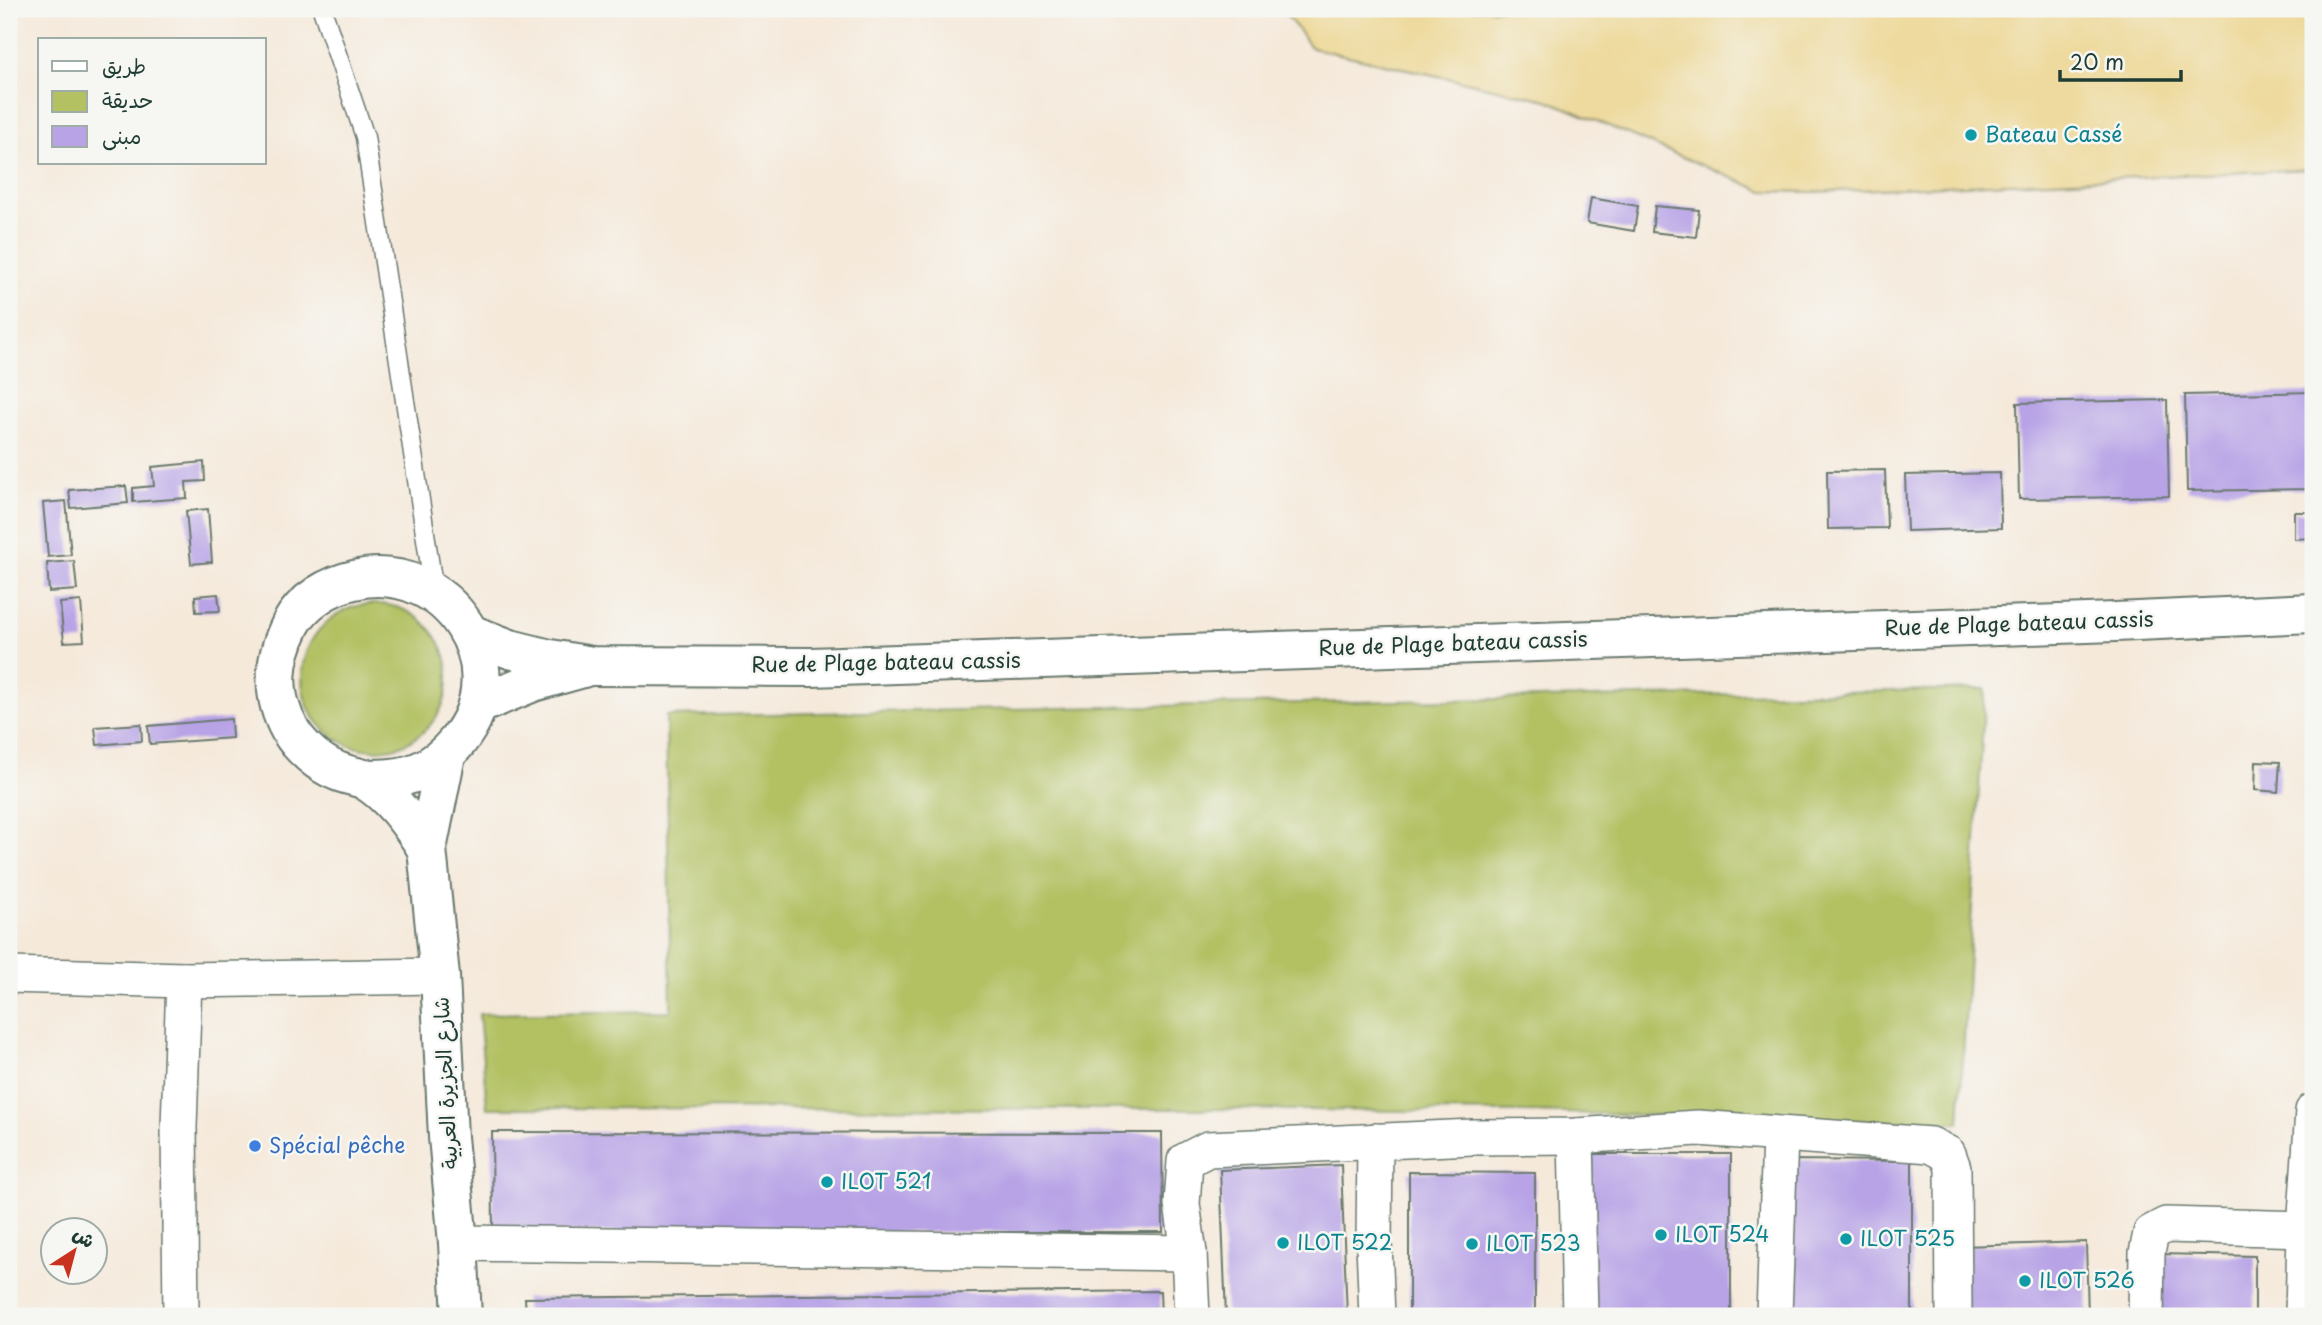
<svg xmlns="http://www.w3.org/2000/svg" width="2322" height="1325" font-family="'Playpen Sans','Playpen Sans Arabic',sans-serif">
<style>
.green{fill:#b3c163;stroke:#697f4c;stroke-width:2}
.sand{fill:#eeda9e;stroke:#868c69;stroke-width:2}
.building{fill:#b7a3e6}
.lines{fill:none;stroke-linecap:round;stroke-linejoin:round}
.lane-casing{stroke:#6a796e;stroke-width:21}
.street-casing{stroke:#6a796e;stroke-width:38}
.secondary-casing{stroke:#6a796e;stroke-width:42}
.lane{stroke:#fff;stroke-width:18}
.street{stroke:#fff;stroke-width:35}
.secondary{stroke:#fff;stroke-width:38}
.culture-dot{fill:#0f9aa8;stroke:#f6f6f2;stroke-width:2.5}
.shop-dot{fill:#3f7fe0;stroke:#f6f6f2;stroke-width:2.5}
.labels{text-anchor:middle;stroke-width:5;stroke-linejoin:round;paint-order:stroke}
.culture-label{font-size:21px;fill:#0d838f;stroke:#f6f6f2;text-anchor:start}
.street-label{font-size:21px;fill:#1f3d34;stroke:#f6f6f2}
.shop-label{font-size:21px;fill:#366cbe;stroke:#f6f6f2;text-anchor:start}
</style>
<rect width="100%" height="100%" fill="#f6f6f2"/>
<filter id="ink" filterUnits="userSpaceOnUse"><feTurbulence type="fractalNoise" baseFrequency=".0143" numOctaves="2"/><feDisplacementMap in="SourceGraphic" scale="14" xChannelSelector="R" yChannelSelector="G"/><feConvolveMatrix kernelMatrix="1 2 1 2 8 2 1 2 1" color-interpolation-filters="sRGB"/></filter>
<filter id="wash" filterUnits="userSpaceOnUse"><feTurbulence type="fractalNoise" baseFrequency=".00686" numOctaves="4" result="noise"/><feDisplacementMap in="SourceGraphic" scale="28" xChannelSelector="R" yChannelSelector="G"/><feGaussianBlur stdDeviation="1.57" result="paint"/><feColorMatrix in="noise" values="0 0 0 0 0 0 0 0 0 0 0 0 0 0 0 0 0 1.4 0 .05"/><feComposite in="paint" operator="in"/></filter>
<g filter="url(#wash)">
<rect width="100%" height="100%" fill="#f5e9da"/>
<g class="green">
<circle cx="375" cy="677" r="73"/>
<path d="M 1985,689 L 1959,1123 L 1525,1112 L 1196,1109 L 487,1108 L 479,1014 L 671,1011 L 666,716 Z"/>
</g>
<path class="sand" d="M 1282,9 L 2313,9 L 2313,169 L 1814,192 L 1763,191 L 1547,100 L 1312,48 Z"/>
<g id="blocks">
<g class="building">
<path d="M 1591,198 L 1638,206 L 1634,231 L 1587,223 Z"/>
<path d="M 1655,206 L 1699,210 L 1696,237 L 1652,232 Z"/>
<path d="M 2313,392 L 2313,489 L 2187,491 L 2185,395 Z"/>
<path d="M 2167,400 L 2169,496 L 2019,499 L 2017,403 Z"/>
<path d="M 204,462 L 205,481 L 186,482 L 187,498 L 133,502 L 133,488 L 154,486 L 152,467 Z"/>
<path d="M 1885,470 L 1887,528 L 1828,529 L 1827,471 Z"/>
<path d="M 2000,473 L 2001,528 L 1907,531 L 1905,475 Z"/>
<path d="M 126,486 L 128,503 L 71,508 L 69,490 Z"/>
<path d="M 66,501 L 71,555 L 48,557 L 43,503 Z"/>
<path d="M 208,509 L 212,562 L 191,564 L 186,511 Z"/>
<path d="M 2294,512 L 2313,512 L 2313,538 L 2294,539 Z"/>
<path d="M 74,561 L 77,590 L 49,592 L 47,563 Z"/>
<path d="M 218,594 L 220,611 L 196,612 L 195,596 Z"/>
<path d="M 81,601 L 84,641 L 64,642 L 60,603 Z"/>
<path d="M 231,719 L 232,738 L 150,744 L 148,726 Z"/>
<path d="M 141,724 L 142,741 L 97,745 L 95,727 Z"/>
<path d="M 2256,761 L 2280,762 L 2278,792 L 2255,790 Z"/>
<path d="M 492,1132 L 1162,1133 L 1163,1232 L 493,1232 Z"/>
<rect x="1592" y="1154" width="139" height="162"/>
<path d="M 1781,1160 L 1912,1161 L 1912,1316 L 1781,1316 Z"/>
<path d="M 1341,1165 L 1347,1316 L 1226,1316 L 1220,1170 Z"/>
<path d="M 1409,1172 L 1535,1173 L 1535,1316 L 1409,1316 Z"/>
<path d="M 2086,1242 L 2088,1316 L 1964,1316 L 1962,1246 Z"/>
<path d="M 2158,1254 L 2255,1256 L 2255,1316 L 2157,1316 Z"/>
<path d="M 1160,1291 L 1161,1316 L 526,1316 L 525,1298 Z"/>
</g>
</g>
</g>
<g filter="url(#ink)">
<use href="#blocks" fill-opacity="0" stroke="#6a796e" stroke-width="2"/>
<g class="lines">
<g class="lane-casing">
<path id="lane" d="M 322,9 L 365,137 L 434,592"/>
</g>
<g class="street-casing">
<g id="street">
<path d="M 9,975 L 184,980 L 440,976"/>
<path d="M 1576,1136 L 1580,1316"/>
<path d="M 1375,1141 L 1374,1244 L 1377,1316"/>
<path d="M 458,1243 L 1189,1253"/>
<path d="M 181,1316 L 179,1127 L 184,980"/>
<path d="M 1192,1316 L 1189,1253 L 1182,1204 L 1185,1161 L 1208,1149 L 1473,1137 L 1576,1136 L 1698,1128 L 1931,1145 L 1948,1154 L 1953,1168 L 1954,1316"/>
<path d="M 1774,1316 L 1780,1135"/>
<path d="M 2146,1316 L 2147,1253 L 2151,1233 L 2166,1225 L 2305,1229"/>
<path d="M 2303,1316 L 2305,1229 L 2313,1111"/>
</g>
</g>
<g class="secondary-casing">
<g id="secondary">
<path d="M 470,634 L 510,649 L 550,659 L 592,666 L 811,667 L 2115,622 L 2313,613"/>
<path d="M 477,705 L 533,682 L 583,668"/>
<path d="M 446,755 L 427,849 L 440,976 L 448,1137 L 458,1243 L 462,1316"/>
<path d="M 363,779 C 383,779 401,779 420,771 C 435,765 447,754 457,742 C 520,667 447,558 354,580 C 330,585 303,601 291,624 C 273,660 270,694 290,730 C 300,747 319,764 337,771 C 346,775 355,776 363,779 C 390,794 411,824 427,849"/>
</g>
</g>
<use href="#lane" class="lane"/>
<use href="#street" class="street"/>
<use href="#secondary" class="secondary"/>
</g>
</g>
<g class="culture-dot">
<circle cx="1971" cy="135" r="7"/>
<circle cx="827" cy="1182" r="7"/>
<circle cx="1661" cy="1235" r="7"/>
<circle cx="1846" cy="1239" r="7"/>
<circle cx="1283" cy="1243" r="7"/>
<circle cx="1472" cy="1244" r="7"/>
<circle cx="2025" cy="1281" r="7"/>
</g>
<circle class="shop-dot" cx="255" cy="1146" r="7"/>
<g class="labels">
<g class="culture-label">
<text x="1985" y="142">Bateau Cassé</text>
<text x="841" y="1189">ILOT 521</text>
<text x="1675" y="1242">ILOT 524</text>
<text x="1860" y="1246">ILOT 525</text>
<text x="1297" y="1250">ILOT 522</text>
<text x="1486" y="1251">ILOT 523</text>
<text x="2039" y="1288">ILOT 526</text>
</g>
<g class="street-label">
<text transform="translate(2019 624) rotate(-2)" y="7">Rue de Plage bateau cassis</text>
<text transform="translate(1453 644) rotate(-2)" y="7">Rue de Plage bateau cassis</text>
<text transform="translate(886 663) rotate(-1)" y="7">Rue de Plage bateau cassis</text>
<text transform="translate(446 1083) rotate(-93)" y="7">شارع الجزيرة العربية</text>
</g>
<g class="shop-label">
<text x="269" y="1153">Spécial pêche</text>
</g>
</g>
<rect width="2322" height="1325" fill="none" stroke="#f6f6f2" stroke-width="35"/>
<rect x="38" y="38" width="228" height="126" fill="#f6f6f2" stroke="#a0aca6" stroke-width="2"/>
<rect x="52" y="61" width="35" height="10" fill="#ffffff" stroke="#a0aca6" stroke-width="2"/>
<text x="102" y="74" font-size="21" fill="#1f3d34">طريق</text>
<rect x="52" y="91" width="35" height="21" fill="#b3c163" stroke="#a0aca6" stroke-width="2"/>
<text x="102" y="108" font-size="21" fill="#1f3d34">حديقة</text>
<rect x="52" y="126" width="35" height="21" fill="#b7a3e6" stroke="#a0aca6" stroke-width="2"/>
<text x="102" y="144" font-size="21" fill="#1f3d34">مبنى</text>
<g transform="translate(74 1251) rotate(36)"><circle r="33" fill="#f6f6f2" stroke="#a0aca6" stroke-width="2"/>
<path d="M0-5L12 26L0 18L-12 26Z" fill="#c8321e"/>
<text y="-10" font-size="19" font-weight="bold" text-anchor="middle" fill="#1f3d34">ش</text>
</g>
<path d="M2060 70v10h121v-10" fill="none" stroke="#1f3d34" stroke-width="3.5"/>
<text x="2070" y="70" font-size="21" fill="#1f3d34" stroke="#f6f6f2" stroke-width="5" paint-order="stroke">20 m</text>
</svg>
